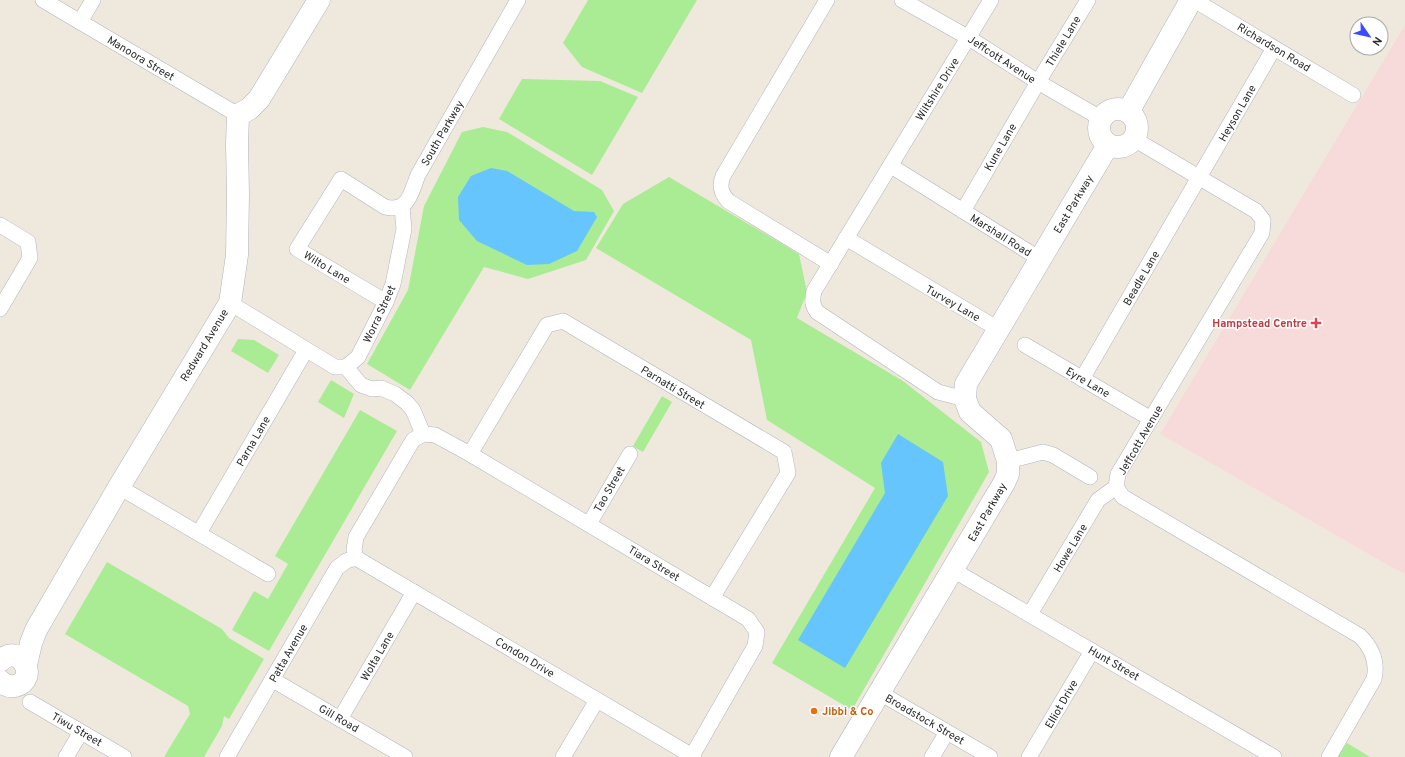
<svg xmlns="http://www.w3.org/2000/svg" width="1405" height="757" font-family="Overpass,sans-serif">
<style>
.medical{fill:#f7dbda}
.green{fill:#a9ec94}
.water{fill:#65c5fc}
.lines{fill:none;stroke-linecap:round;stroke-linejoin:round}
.street-casing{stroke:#b1b2c1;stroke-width:16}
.secondary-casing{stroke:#b1b2c1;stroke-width:23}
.street{stroke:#fff;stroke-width:15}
.secondary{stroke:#fff;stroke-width:22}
.health-dot{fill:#e0444e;stroke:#fff;stroke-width:1.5}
.food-dot{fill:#e8710a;stroke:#fff;stroke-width:1.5}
.labels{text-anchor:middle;stroke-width:3;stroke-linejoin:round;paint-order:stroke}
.street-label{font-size:11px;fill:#2c2c2c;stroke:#fff}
.health-label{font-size:11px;font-weight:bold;fill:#be3a42;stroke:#fff;text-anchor:end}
.food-label{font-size:11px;font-weight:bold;fill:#c56008;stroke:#fff;text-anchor:start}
</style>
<rect width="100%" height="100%" fill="#efe9dd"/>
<path class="medical" d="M 1405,25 L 1405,574 L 1395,569 L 1160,434 Z"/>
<g class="green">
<path d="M 588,0 L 697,0 L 642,93 L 582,67 L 563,43 Z"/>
<path d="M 522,79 L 600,81 L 638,97 L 592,175 L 499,119 Z"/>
<path d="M 483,127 L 507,132 L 602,190 L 614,211 L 586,260 L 528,279 L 484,267 L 410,390 L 367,364 L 408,290 L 424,206 L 462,132 Z"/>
<path d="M 669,177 L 799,254 L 807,292 L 797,318 L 903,381 L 981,442 L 989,472 L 852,710 L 772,663 L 875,488 L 767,420 L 751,340 L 596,248 L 623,204 Z"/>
<path d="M 238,339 L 254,340 L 279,355 L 268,373 L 231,351 Z"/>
<path d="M 331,380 L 354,394 L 344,418 L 318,402 Z"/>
<path d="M 662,396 L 672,402 L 643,452 L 633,446 Z"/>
<path d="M 360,410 L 397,431 L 269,651 L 232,630 L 254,591 L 268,599 L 288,564 L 275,556 Z"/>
<path d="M 107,562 L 222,629 L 229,638 L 264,659 L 229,719 L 224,716 L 222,726 L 204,757 L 164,757 L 190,714 L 188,706 L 65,634 Z"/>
<path d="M 1347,743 L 1370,757 L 1337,757 Z"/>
</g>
<g class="water">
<path d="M 491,168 L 507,171 L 574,211 L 594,212 L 597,217 L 577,251 L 549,264 L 527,265 L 477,241 L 459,220 L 458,197 L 471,176 Z"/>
<path d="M 898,434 L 943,462 L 948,496 L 845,668 L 798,640 L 885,493 L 881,463 Z"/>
</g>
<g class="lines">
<g class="street-casing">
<g id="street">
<path d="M 43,0 L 238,115"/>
<path d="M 827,0 L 723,176 C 719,186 721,193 728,201 L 831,264"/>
<path d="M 902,0 L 969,38 L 1038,82 L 1102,119"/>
<path d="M 1194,0 L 1353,95"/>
<path d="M 80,22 L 93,0"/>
<path d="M 1134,139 L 1256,211 L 1263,220 L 1262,233 L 1118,474 L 1116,487 L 1123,497 L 1360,636 C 1372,648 1378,662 1374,679 L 1329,757"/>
<path d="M 891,166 L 1040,259"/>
<path d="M 963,211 L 1038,82 L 1088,0"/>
<path d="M 0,225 L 28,242 L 30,258 L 0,309"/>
<path d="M 846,238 L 998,329"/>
<path d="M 386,302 L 297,249 L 341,179 L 385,207 C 409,213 411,192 418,175 L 518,0"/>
<path d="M 230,303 L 335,367 L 346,367 L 361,385 L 372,389 L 381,388 L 395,394 L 407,403 L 413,410 L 423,434"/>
<path d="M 1025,345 L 1151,419"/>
<path d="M 346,367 L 358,357 L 386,302 L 393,284 L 404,229 L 402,207"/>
<path d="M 1082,379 L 1274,48"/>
<path d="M 965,399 L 938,392 L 817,312 C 812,305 812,300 814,291 L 991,0"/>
<path d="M 470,454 L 547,325 L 563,321 L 784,452 L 788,473 L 712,598"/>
<path d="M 1008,461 L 1043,452 L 1053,455 L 1090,477"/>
<path d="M 119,487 L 268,574"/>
<path d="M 589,524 L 630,454"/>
<path d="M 199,533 L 306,350"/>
<path d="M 356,558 L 354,550 L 356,537 L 413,440 L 423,434 L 435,435 L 470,454 L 748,619 L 757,632 L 755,646 L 692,756"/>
<path d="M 356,558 L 694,757"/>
<path d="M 953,570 L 1274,757"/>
<path d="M 1030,614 L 1098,500 L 1116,487"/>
<path d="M 273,680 L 405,757"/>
<path d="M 880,693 L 990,757"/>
<path d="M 30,702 L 124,757"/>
<path d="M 340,719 L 414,592"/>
<path d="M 66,757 L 81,732"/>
<path d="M 227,757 L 337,568 L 346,561 L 356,558"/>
<path d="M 563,757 L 597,700"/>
<path d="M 932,757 L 947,732"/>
<path d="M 1029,757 L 1092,651"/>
</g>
</g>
<g class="secondary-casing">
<g id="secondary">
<circle cx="1118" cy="128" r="19"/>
<path d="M 1128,112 L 1191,0"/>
<path d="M 0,661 C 21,641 40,680 15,686 C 9,687 4,685 0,681"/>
<path d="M 26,665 L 31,643 L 36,630 L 119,487 L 230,303 L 237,255 L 238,194 L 237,144 L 238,115 L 249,109 L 259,99 L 319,0"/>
<path d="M 841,757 L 1004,483 L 1008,474 L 1008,461 L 1001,439 L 970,412 L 965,399 L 966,384 L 1108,145"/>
</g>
</g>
<use href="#street" class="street"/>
<use href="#secondary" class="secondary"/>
</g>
<path class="health-dot" d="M1314 317h4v4h4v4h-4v4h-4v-4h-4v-4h4z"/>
<circle class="food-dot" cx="814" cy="711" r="4"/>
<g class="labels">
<g class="street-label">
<text transform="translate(1063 41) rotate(-59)" y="4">Thiele Lane</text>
<text transform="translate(1274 47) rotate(31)" y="4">Richardson Road</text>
<text transform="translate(141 58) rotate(31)" y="4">Manoora Street</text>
<text transform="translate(1002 59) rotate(33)" y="4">Jeffcott Avenue</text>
<text transform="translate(937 89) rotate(-58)" y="4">Wiltshire Drive</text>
<text transform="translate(1237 113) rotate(-60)" y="4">Heyson Lane</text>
<text transform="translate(442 133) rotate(-60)" y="4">South Parkway</text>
<text transform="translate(1000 147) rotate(-60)" y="4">Kune Lane</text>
<text transform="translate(1073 204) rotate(-59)" y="4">East Parkway</text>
<text transform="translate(1001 235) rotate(32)" y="4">Marshall Road</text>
<text transform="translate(327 267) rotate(31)" y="4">Wilto Lane</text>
<text transform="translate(1141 278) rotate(-60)" y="4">Beadle Lane</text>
<text transform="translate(953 303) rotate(30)" y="4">Turvey Lane</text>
<text transform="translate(379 314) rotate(-65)" y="4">Worra Street</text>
<text transform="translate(204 345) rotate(-59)" y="4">Redward Avenue</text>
<text transform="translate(1088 382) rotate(30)" y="4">Eyre Lane</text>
<text transform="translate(673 387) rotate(31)" y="4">Parnatti Street</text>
<text transform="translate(1140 440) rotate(-60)" y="4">Jeffcott Avenue</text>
<text transform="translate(253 441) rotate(-60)" y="4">Parna Lane</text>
<text transform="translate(609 489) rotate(-60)" y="4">Tao Street</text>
<text transform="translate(987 512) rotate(-60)" y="4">East Parkway</text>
<text transform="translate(1070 548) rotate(-59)" y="4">Howe Lane</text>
<text transform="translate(654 563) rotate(31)" y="4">Tiara Street</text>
<text transform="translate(288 653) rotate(-60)" y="4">Patta Avenue</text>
<text transform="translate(377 656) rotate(-60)" y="4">Wolta Lane</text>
<text transform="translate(525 657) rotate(31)" y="4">Condon Drive</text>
<text transform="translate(1114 663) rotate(30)" y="4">Hunt Street</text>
<text transform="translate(1061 704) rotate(-60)" y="4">Elliot Drive</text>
<text transform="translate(339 718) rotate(30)" y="4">Gill Road</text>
<text transform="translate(925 719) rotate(30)" y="4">Broadstock Street</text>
<text transform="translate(77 729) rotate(30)" y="4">Tiwu Street</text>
</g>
<g class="health-label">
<text x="1307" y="327">Hampstead Centre</text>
</g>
<g class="food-label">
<text x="822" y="715">Jibbi &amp; Co</text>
</g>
</g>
<g transform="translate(1369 36) rotate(124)"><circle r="19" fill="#ffffff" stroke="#ababab"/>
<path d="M0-3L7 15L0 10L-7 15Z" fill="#3a4bff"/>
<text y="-6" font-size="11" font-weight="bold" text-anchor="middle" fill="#2c2c2c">N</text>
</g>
</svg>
